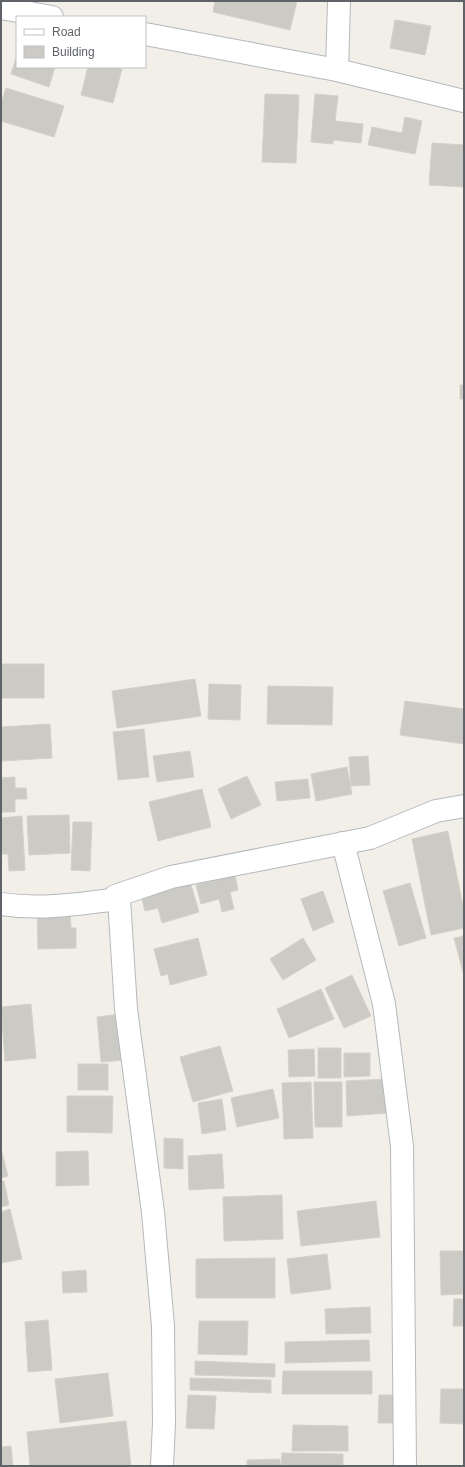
<svg xmlns="http://www.w3.org/2000/svg" width="465" height="1467" font-family="Arial,sans-serif">
<style>
.building{fill:#cccac5;stroke:#d6d1c6}
.lines{fill:none;stroke-linecap:round;stroke-linejoin:round}
.minor-casing{stroke:#b5b8bc;stroke-width:24}
.minor{stroke:#fff;stroke-width:22}
</style>
<rect width="100%" height="100%" fill="#f1efe8"/>
<g class="building">
<path d="M 215,1 L 297,1 L 290,30 L 213,12 Z"/>
<path d="M 395,20 L 431,26 L 425,55 L 390,48 Z"/>
<path d="M 17,55 L 17,67 L 55,67 L 49,87 L 11,74 Z"/>
<path d="M 88,67 L 113,67 L 122,69 L 113,103 L 81,95 Z"/>
<path d="M 6,88 L 64,106 L 54,137 L 1,121 L 1,104 Z"/>
<path d="M 265,94 L 299,95 L 296,163 L 262,162 Z"/>
<path d="M 315,94 L 338,96 L 335,121 L 363,124 L 361,143 L 333,140 L 333,144 L 311,142 Z"/>
<path d="M 405,117 L 422,121 L 415,154 L 368,145 L 372,127 L 402,133 Z"/>
<path d="M 432,143 L 464,145 L 464,187 L 429,185 Z"/>
<rect x="460" y="385" width="4" height="14"/>
<rect x="1" y="664" width="43" height="34"/>
<path d="M 195,679 L 201,716 L 117,728 L 112,691 Z"/>
<path d="M 209,684 L 241,685 L 240,720 L 208,719 Z"/>
<path d="M 268,686 L 333,687 L 332,725 L 267,724 Z"/>
<path d="M 405,701 L 464,709 L 464,744 L 400,735 Z"/>
<path d="M 50,724 L 52,758 L 1,761 L 1,727 Z"/>
<path d="M 144,729 L 149,777 L 118,780 L 113,732 Z"/>
<path d="M 190,751 L 194,777 L 157,782 L 153,756 Z"/>
<path d="M 368,756 L 370,785 L 351,786 L 349,757 Z"/>
<path d="M 347,767 L 352,794 L 316,801 L 311,774 Z"/>
<path d="M 247,776 L 261,805 L 231,819 L 218,789 Z"/>
<path d="M 15,777 L 15,788 L 26,788 L 27,799 L 15,799 L 15,812 L 1,812 L 1,778 Z"/>
<path d="M 308,779 L 310,798 L 277,801 L 275,782 Z"/>
<path d="M 202,789 L 211,827 L 158,841 L 149,802 Z"/>
<path d="M 69,815 L 70,853 L 29,855 L 27,816 Z"/>
<path d="M 22,816 L 25,870 L 9,871 L 8,854 L 1,854 L 1,818 Z"/>
<path d="M 73,822 L 92,822 L 90,871 L 71,870 Z"/>
<path d="M 448,831 L 464,911 L 464,928 L 431,935 L 412,839 Z"/>
<path d="M 235,875 L 238,890 L 230,892 L 234,909 L 222,912 L 219,899 L 201,904 L 196,885 Z"/>
<path d="M 189,878 L 199,912 L 162,923 L 158,908 L 145,911 L 140,891 Z"/>
<path d="M 410,883 L 426,938 L 399,946 L 383,891 Z"/>
<path d="M 323,891 L 334,922 L 313,931 L 301,899 Z"/>
<path d="M 70,909 L 71,928 L 76,928 L 76,948 L 38,949 L 37,910 Z"/>
<path d="M 464,936 L 464,972 L 463,972 L 454,938 Z"/>
<path d="M 198,938 L 207,975 L 170,985 L 168,974 L 161,976 L 154,949 Z"/>
<path d="M 303,938 L 316,960 L 283,980 L 270,959 Z"/>
<path d="M 352,975 L 371,1016 L 344,1028 L 325,988 Z"/>
<path d="M 321,989 L 334,1019 L 289,1038 L 277,1009 Z"/>
<path d="M 31,1004 L 36,1058 L 5,1061 L 1,1007 Z"/>
<path d="M 122,1014 L 126,1060 L 101,1062 L 97,1017 Z"/>
<path d="M 220,1046 L 233,1091 L 193,1102 L 180,1057 Z"/>
<rect x="318" y="1048" width="23" height="30"/>
<path d="M 314,1049 L 315,1076 L 289,1077 L 288,1050 Z"/>
<path d="M 344,1053 L 370,1053 L 370,1076 L 344,1077 Z"/>
<rect x="78" y="1064" width="30" height="26"/>
<path d="M 386,1079 L 388,1113 L 347,1116 L 346,1081 Z"/>
<path d="M 311,1082 L 313,1138 L 284,1139 L 282,1083 Z"/>
<path d="M 314,1082 L 342,1082 L 342,1127 L 315,1127 Z"/>
<path d="M 273,1089 L 279,1118 L 237,1127 L 231,1098 Z"/>
<path d="M 67,1096 L 113,1096 L 112,1133 L 67,1132 Z"/>
<path d="M 222,1099 L 226,1130 L 202,1134 L 198,1103 Z"/>
<path d="M 164,1138 L 183,1139 L 183,1169 L 164,1168 Z"/>
<path d="M 1,1149 L 8,1176 L 1,1178 Z"/>
<path d="M 88,1151 L 89,1185 L 56,1186 L 56,1152 Z"/>
<path d="M 222,1154 L 224,1188 L 189,1190 L 188,1156 Z"/>
<path d="M 1,1181 L 4,1181 L 9,1205 L 1,1207 Z"/>
<path d="M 282,1195 L 283,1239 L 224,1241 L 223,1197 Z"/>
<path d="M 376,1201 L 380,1237 L 301,1246 L 297,1211 Z"/>
<path d="M 10,1209 L 22,1259 L 1,1263 L 1,1212 Z"/>
<path d="M 440,1251 L 464,1251 L 464,1294 L 441,1295 Z"/>
<path d="M 327,1254 L 331,1289 L 291,1294 L 287,1259 Z"/>
<path d="M 275,1258 L 275,1298 L 196,1298 L 196,1259 Z"/>
<path d="M 86,1270 L 87,1292 L 63,1293 L 62,1272 Z"/>
<path d="M 454,1299 L 464,1299 L 464,1326 L 453,1326 Z"/>
<path d="M 370,1307 L 371,1333 L 326,1334 L 325,1309 Z"/>
<path d="M 48,1320 L 52,1370 L 28,1372 L 25,1322 Z"/>
<path d="M 199,1321 L 248,1321 L 247,1355 L 198,1354 Z"/>
<path d="M 369,1340 L 370,1361 L 285,1363 L 285,1342 Z"/>
<path d="M 195,1361 L 275,1364 L 275,1377 L 195,1375 Z"/>
<path d="M 283,1371 L 372,1371 L 372,1394 L 282,1394 Z"/>
<path d="M 108,1373 L 113,1416 L 60,1423 L 55,1379 Z"/>
<path d="M 190,1378 L 271,1380 L 271,1393 L 190,1390 Z"/>
<path d="M 441,1389 L 464,1389 L 464,1424 L 440,1423 Z"/>
<path d="M 188,1395 L 216,1396 L 214,1429 L 186,1428 Z"/>
<path d="M 379,1395 L 397,1395 L 396,1423 L 378,1423 Z"/>
<path d="M 126,1421 L 131,1466 L 30,1466 L 27,1432 Z"/>
<path d="M 293,1425 L 348,1426 L 348,1451 L 292,1451 Z"/>
<path d="M 11,1446 L 13,1466 L 1,1466 L 1,1447 Z"/>
<path d="M 282,1453 L 343,1454 L 343,1466 L 281,1466 Z"/>
<path d="M 280,1459 L 280,1466 L 247,1466 L 247,1460 Z"/>
</g>
<g class="lines">
<g class="minor-casing">
<g id="minor">
<path d="M 1,8 L 52,17"/>
<path d="M 145,34 L 337,70 L 464,101"/>
<path d="M 337,70 L 339,1"/>
<path d="M 343,843 L 384,1004 L 402,1146 L 405,1466"/>
<path d="M 1,904 C 41,910 79,904 119,899"/>
<path d="M 162,1466 L 164,1423 L 163,1326 L 153,1212 L 126,1009 L 119,899 L 115,896 L 171,877 L 370,838 L 436,811 L 464,806"/>
</g>
</g>
<use href="#minor" class="minor"/>
</g>
<rect width="465" height="1467" fill="none" stroke="#5f6368" stroke-width="4"/>
<rect x="16" y="16" width="130" height="52" fill="#ffffff" stroke="#bfc1c3"/>
<rect x="24" y="29" width="20" height="6" fill="#ffffff" stroke="#bfc1c3"/>
<text x="52" y="36" font-size="12" fill="#5f6368">Road</text>
<rect x="24" y="46" width="20" height="12" fill="#cccac5" stroke="#bfc1c3"/>
<text x="52" y="56" font-size="12" fill="#5f6368">Building</text>
</svg>
